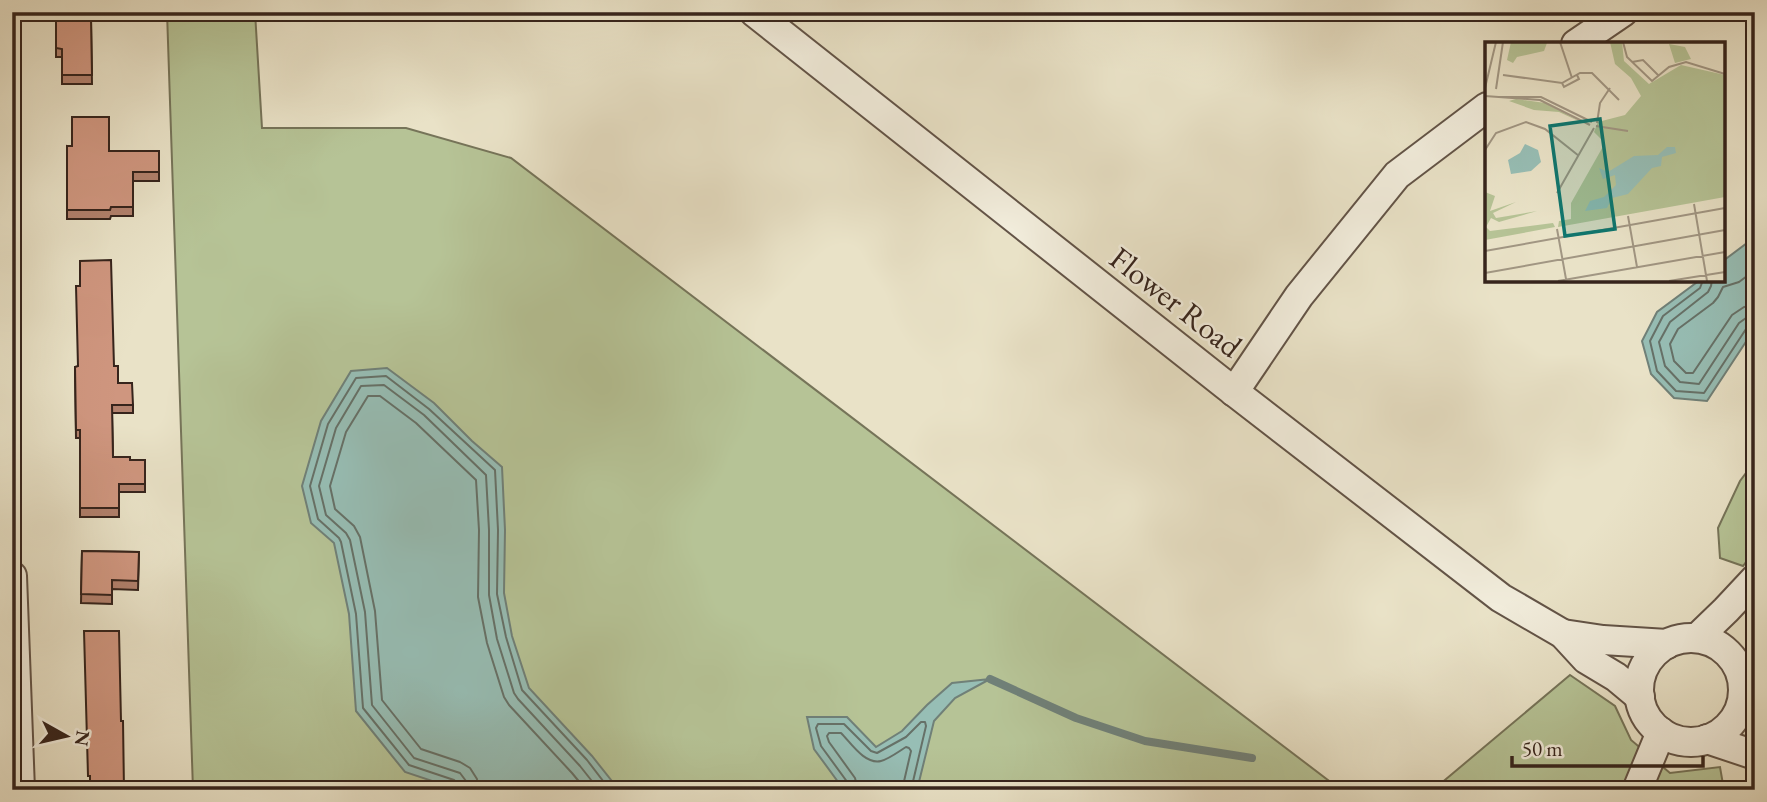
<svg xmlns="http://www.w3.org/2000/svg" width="1767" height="802" font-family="'EB Garamond',serif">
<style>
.green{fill:#b6c396;stroke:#767459;stroke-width:2}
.water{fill:#97beb5;stroke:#708078;stroke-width:2}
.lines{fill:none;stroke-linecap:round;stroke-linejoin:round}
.shore{stroke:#667168;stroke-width:2}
.stream{stroke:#708078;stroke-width:8}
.minor-casing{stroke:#635447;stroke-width:32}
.minor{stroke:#f1ecdb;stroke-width:28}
.wall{fill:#b2816d;stroke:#36241c;stroke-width:2}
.building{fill:#cf967f;stroke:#36241c;stroke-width:2}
.labels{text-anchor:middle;stroke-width:5;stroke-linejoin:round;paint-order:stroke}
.street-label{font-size:32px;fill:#36241c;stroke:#f1ecdb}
.inset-road{fill:none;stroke:#a19683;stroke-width:2}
.view{fill:#0f766e;fill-opacity:0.15;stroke:#0f766e;stroke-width:3.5}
.inset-edge{fill:none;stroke:#36241c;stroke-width:3.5}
</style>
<rect width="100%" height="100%" fill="#e9e2c7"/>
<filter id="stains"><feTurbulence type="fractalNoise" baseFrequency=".00286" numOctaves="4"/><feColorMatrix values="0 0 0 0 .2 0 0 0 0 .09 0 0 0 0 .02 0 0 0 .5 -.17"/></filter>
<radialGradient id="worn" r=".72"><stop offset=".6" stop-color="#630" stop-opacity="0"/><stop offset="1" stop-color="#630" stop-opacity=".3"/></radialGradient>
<g class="green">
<path d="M 167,12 L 255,12 L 262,128 L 406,128 L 511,158 L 1341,790 L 193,790 Z"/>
<path d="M 1755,461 L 1755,550 L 1743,566 L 1720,558 L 1718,528 L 1740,481 Z"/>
<path d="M 1570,675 L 1615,706 L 1631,740 L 1670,773 L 1720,767 L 1724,790 L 1433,790 Z"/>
</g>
<g class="water">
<path d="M 1755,237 L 1755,328 L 1707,401 L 1674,398 L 1651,374 L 1642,341 L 1657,312 L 1700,280 L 1723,280 L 1723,261 Z"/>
<path d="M 387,368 L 434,403 L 472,441 L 502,467 L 505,530 L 504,593 L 512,636 L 529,688 L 592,756 L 619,790 L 459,790 L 405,772 L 356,711 L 349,614 L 334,543 L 311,523 L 302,486 L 321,421 L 351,371 Z"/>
<path d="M 990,679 L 955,698 L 934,721 L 917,790 L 844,790 L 814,749 L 807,717 L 847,717 L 876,747 L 902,731 L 927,705 L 952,683 Z"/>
</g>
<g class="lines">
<g class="shore">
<path d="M 1755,270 L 1739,282 L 1723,287 L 1718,297 L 1713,303 L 1678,329 L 1670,344 L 1674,361 L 1686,373 L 1693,373 L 1732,315 L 1744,307 L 1755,306"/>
<path d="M 1703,280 L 1700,288 L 1663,316 L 1650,341 L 1657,371 L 1676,391 L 1704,393 L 1746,329 L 1750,326 L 1755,325"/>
<path d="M 1712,280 L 1711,286 L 1708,292 L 1670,322 L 1659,342 L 1665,366 L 1680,382 L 1699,384 L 1739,323 L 1746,318 L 1755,317"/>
<path d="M 459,790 L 458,784 L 454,780 L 409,765 L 363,708 L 356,614 L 341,542 L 339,538 L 318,519 L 310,486 L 328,424 L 356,378 L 386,376 L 429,409 L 495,470 L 498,530 L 497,594 L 506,637 L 522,690 L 587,760 L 610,790"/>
<path d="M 468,790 L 466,781 L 460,773 L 414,758 L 372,705 L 365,612 L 350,540 L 346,533 L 326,515 L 319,486 L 336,428 L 361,386 L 384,385 L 424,415 L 486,475 L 489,530 L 489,595 L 497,639 L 514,693 L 518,699 L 580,766 L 599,790"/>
<path d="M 478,790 L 477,779 L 470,768 L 460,762 L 421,749 L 382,700 L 375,611 L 360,537 L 354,526 L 335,509 L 330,486 L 346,432 L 368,396 L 380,396 L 416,423 L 476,480 L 479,530 L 478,597 L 487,643 L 504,697 L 509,705 L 572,773 L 586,790"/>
<path d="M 849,790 L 848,783 L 821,746 L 816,728 L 818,724 L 844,724 L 871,751 L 877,753 L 906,737 L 921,722 L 925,722 L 926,726 L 911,790"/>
<path d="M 858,790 L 855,778 L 829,742 L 827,736 L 829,733 L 841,733 C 851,743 865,765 881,761 C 889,759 898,752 906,747 L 909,748 L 911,751 L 902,790"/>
</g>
<path class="stream" d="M 990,679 L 1076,718 L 1145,741 L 1252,758"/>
<g class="minor-casing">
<g id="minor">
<path d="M 754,12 L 1228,387 L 1501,598 L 1563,634 L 1586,659 L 1616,677 L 1640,697"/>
<path d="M 1576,44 L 1623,12"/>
<path d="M 1234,392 L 1299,296 L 1397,175 L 1487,107"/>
<path d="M 12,576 L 20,790"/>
<path d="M 1563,634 L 1603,640 L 1667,644"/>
<path d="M 1697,638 L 1726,610 L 1755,579"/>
<circle cx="1691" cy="690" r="52"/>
<path d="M 1707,739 L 1755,755"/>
<path d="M 1637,790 L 1661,732"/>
</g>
</g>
<use href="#minor" class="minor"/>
</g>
<g class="wall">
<path d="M 56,12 L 87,19 L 91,19 L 92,84 L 62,84 L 62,57 L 56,57 Z"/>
<path d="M 67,146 L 109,151 L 159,151 L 159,181 L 133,181 L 133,216 L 111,216 L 110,219 L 67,219 Z"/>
<path d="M 114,366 L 118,383 L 133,405 L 133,413 L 112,413 L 113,457 L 130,460 L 145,460 L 145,492 L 119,492 L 119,517 L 80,517 L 80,438 L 76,438 L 75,367 Z"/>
<path d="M 82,551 L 139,552 L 138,590 L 112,589 L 112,604 L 81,603 Z"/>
</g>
<g class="building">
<path d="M 56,12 L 87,12 L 87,19 L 91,19 L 92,75 L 62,75 L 62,49 L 56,48 Z"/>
<path d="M 72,117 L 109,117 L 109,151 L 159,151 L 159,172 L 133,172 L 133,207 L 111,207 L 110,210 L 67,210 L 67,146 L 72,146 Z"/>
<path d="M 111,260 L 114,366 L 118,366 L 118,383 L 132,383 L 133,405 L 112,405 L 113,457 L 130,457 L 130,460 L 145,460 L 145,484 L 119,484 L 119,508 L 80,508 L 80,430 L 76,430 L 75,367 L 78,366 L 76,286 L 80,286 L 80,261 Z"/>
<path d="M 82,551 L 139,552 L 138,581 L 112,580 L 112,595 L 81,594 Z"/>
<path d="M 84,631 L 119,631 L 121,721 L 123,721 L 124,790 L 90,790 L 90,776 L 88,776 Z"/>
</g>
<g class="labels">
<g class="street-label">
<text transform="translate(1176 302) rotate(38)" y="11">Flower Road</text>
</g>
</g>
<g transform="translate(1485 42)">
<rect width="240" height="240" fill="#e9e2c7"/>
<path d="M 26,0 L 62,0 L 62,1 L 59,9 L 32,15 L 28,21 L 22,18 ZM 125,0 L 137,0 L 139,19 L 164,42 L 196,23 L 240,33 L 240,155 L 73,185 L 74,179 L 86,177 L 86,161 L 120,101 L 109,90 L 113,80 L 140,73 L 156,54 L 146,36 L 130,22 ZM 184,2 L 200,5 L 206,17 L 190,21 ZM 31,57 L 60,61 L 100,82 L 74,70 L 49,68 L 24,59 ZM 0,150 L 10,154 L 5,169 L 31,160 L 8,171 L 11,176 L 52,169 L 14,180 L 6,176 L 1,185 L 5,189 L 68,181 L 70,185 L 0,198 Z" fill="#b6c396"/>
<path d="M 40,102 L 53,108 L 56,120 L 46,129 L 26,132 L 23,118 L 35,111 ZM 182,105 L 190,105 L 191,111 L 177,115 L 176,124 L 167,126 L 143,152 L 127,156 L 122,166 L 100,169 L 105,159 L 119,155 L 131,143 L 130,133 L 118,137 L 114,126 L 123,130 L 149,114 L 173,113 Z" fill="#97beb5"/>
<path class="inset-road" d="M 75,0 L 87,36M 138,0 L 142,15 L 167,39 L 184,25 L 201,20 L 240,32M 147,20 L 158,18 L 173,33M 18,33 L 77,41 L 95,31 L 107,31 L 134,58M 77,41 L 79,45 L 94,37 L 92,33M 0,46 L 11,0M 11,47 L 18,0M 0,54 L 55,58 L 105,83M 13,55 L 56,55 L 107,80M 112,81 L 115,61 L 125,46M 111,84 L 143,89M 0,108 L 11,91 L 41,80 L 60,87 L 94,114M 72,151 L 109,86M 209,162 L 222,239M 143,174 L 152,225M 72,187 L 81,237M 0,209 L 240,166M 0,231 L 240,188M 73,239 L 240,210M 184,239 L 240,230"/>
<path class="view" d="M 115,77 L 130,187 L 80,194 L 65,84 Z"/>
<rect width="240" height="240" class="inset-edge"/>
</g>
<rect width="1767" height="802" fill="none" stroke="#e9e2c7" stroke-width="42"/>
<rect x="14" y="14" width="1739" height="774" fill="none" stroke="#36241c" stroke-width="3.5"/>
<rect x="21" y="21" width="1725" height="760" fill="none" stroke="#36241c" stroke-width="2"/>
<g transform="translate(66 736) rotate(98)" stroke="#f1ecdb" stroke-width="5" paint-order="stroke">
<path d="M0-5L12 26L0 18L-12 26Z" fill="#36241c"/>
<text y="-10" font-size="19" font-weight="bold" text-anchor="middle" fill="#36241c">N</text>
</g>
<path d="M1512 756v10h191v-10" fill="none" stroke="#36241c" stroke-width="3.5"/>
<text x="1522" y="756" font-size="21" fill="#36241c" stroke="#f1ecdb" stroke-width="5" paint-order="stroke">50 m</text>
<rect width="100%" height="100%" filter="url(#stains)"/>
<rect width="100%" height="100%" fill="url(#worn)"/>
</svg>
